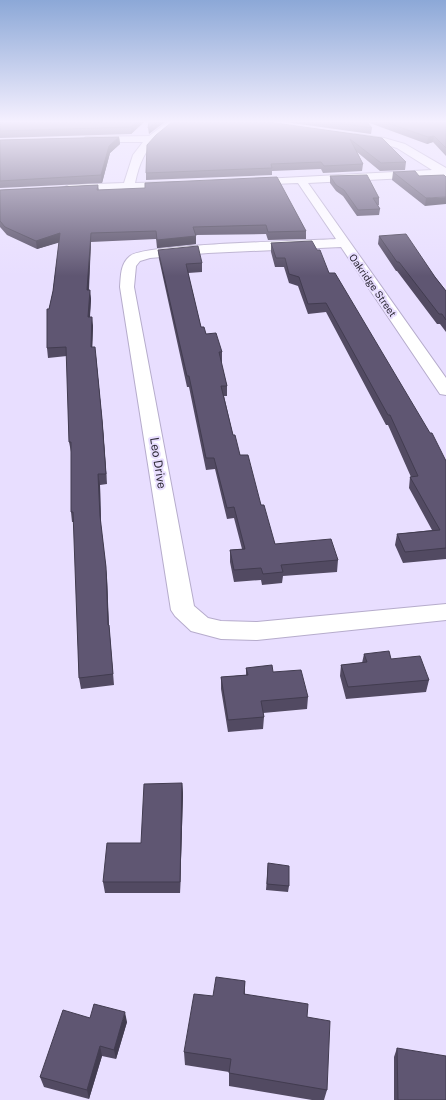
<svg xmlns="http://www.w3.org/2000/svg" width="446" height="1100" font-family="'Public Sans',sans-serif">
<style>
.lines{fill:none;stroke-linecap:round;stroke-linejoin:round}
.minor-casing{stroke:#b6accc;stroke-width:2}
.minor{fill:#fff;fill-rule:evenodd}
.wall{fill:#524a62}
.shaded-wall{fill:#423c50}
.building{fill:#5f5672;stroke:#423c50}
.labels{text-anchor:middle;stroke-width:4;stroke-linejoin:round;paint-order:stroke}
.far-street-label{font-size:10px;fill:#2c2835;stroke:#e8deff}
.street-label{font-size:12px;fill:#2c2835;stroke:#e8deff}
</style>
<rect width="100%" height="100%" fill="#e8deff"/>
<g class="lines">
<g class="minor-casing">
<g id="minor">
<path d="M 168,122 L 179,122 C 174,128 167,131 161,136 C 145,148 139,164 135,183 L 175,182 L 181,185 L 179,187 L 69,191 L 63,188 L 69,185 L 124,183 L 133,155 L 143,142 L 89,142 L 84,139 L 86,137 L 149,136 Z"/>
<path d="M 355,134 L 384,138 L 405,144 L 446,168 L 446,176 L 308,183 L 446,378 L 446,395 L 440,394 L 341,247 L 208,253 L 150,258 L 140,261 L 136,266 L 134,287 L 194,606 L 208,618 L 221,621 L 257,622 L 446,604 L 446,620 L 257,640 L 221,639 L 191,631 L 175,616 L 171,610 L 120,287 C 121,276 120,264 130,256 C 144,244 306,241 336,239 L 298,183 L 249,185 L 245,184 L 243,182 L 245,180 L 432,170 L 397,148 L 384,144 L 352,139 L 350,137 Z"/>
</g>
</g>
<use href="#minor" class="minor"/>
</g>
<g class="wall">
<path d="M 0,122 L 144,122 L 131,134 L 0,138 Z"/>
<path d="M 172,122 L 382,138 L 406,162 L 405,170 L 380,171 L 357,152 L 363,164 L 362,171 L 323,173 L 321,169 L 272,171 L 272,175 L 146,180 L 146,173 Z"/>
<path d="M 285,122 L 446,122 L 446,156 L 433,142 L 427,144 L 367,122 L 372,128 L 371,134 Z"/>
<path d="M 119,137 L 120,144 L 110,153 L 102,183 L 0,188 L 0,140 Z"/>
<path d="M 393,172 L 419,176 L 444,175 L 425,206 L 392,180 Z"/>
<path d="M 330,176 L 379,198 L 379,205 L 378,205 L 380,209 L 379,215 L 357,216 L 343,196 L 336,191 L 330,183 Z"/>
<path d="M 98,185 L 99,190 L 306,231 L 306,239 L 268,240 L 266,234 L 195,235 L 196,244 L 157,248 L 156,239 L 91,242 L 89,290 L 91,299 L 90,317 L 93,326 L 92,347 L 96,356 L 103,429 L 107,484 L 100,485 L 101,526 L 107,578 L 109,625 L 110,636 L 114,685 L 81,689 L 79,678 L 74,522 L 72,522 L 71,512 L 71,452 L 69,442 L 67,356 L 48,358 L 47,348 L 49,309 L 53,291 L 59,242 L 37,249 L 7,235 L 0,227 L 0,190 Z"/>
<path d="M 379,236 L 435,277 L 446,291 L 446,332 L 440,324 L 437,324 L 397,271 L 396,271 L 378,244 Z"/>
<path d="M 271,243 L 329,273 L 446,461 L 446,559 L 403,563 L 395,545 L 397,534 L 432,530 L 409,488 L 410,477 L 411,477 L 388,425 L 386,425 L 326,312 L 308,314 L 298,286 L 289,283 L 284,267 L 275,267 L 271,252 Z"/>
<path d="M 158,250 L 202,263 L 202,272 L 188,273 L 201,327 L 206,334 L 222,352 L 222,362 L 221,362 L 227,386 L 227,396 L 224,396 L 233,435 L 240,455 L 261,505 L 275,544 L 338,560 L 337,572 L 283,576 L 282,583 L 262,585 L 261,580 L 234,582 L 230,562 L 230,550 L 242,549 L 234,518 L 227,519 L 215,469 L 206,470 L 189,387 L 187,387 L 159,259 Z"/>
<path d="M 364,654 L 391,659 L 429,680 L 426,692 L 346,699 L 340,676 L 341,665 L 362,663 Z"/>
<path d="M 246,668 L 273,672 L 308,697 L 307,709 L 263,713 L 264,717 L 263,729 L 228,732 L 221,689 L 221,677 L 246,675 Z"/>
<path d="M 182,783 L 183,794 L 180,893 L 105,893 L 103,882 L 141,843 Z"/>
<path d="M 268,863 L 289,886 L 288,892 L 266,890 Z"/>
<path d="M 245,981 L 245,994 L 307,1017 L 327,1090 L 324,1100 L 312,1100 L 229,1086 L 229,1072 L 185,1065 L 184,1052 L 213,996 Z"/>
<path d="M 90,1018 L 127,1022 L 116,1059 L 102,1056 L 89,1099 L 44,1087 L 40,1077 Z"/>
<path d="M 397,1048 L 446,1100 L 394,1100 L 394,1057 Z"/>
</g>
<g class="shaded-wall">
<path d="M 136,122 L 144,122 L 131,134 L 131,127 Z"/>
<path d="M 156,122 L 165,122 L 149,134 L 148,128 Z"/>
<path d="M 434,136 L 433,142 L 427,144 L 428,137 Z"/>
<path d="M 119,137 L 120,144 L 110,153 L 102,183 L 101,175 L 109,146 Z"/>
<path d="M 446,197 L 446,204 L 425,206 L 426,198 Z"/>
<path d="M 60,233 L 61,242 L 37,249 L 36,241 Z"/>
<path d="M 91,233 L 91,242 L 88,299 L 87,290 Z"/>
<path d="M 196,236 L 196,244 L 157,248 L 157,240 Z"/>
<path d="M 90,290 L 91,299 L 89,327 L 88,317 Z"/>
<path d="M 92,317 L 93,326 L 92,356 L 91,347 Z"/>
<path d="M 95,347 L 103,429 L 107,484 L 106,474 Z"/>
<path d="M 98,474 L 100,485 L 101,526 L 107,578 L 109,636 L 108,625 L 100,516 Z"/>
<path d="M 182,783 L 183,794 L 180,893 L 180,882 Z"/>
<path d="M 125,1012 L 127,1022 L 116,1059 L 114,1050 Z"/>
<path d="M 100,1046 L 102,1056 L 89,1099 L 87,1090 Z"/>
</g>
<g class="building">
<path d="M 0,122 L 136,122 L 131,127 L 0,131 Z"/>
<path d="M 149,122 L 156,122 L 148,128 Z"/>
<path d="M 172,122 L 268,122 L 382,138 L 406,162 L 381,163 L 350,139 L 363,164 L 324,166 L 321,162 L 271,164 L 272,168 L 146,173 L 147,145 L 156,135 Z"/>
<path d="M 332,122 L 367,122 L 372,128 Z"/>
<path d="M 385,122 L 446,122 L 446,148 L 434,136 L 428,137 Z"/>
<path d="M 119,137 L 109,146 L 101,175 L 0,181 L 0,140 Z"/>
<path d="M 415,171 L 419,176 L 444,175 L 446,177 L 446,197 L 426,198 L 393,172 Z"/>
<path d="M 367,175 L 379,198 L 373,198 L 380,209 L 358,210 L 344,190 L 336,185 L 330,176 Z"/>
<path d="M 277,177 L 306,231 L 268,232 L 266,225 L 193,227 L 196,236 L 157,240 L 156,231 L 91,233 L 87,290 L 90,290 L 88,317 L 92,317 L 91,347 L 95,347 L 102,419 L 106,474 L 98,474 L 100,516 L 106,567 L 108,625 L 109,625 L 113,674 L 79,678 L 73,512 L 71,512 L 71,442 L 69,442 L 66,347 L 47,348 L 47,309 L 49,309 L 53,291 L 60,233 L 36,241 L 5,227 L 0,221 L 0,190 L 98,185 L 97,190 L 145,188 L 145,183 Z"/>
<path d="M 406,234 L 435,277 L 446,291 L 446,320 L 442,314 L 439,314 L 399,262 L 397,262 L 379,236 Z"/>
<path d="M 312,241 L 317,250 L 320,250 L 329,273 L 335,273 L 430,433 L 432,433 L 446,461 L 446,548 L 405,552 L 397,534 L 440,530 L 410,477 L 418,476 L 390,415 L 388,415 L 326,303 L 308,304 L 299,277 L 289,274 L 285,258 L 276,258 L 271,243 Z"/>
<path d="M 198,246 L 202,263 L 186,264 L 201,327 L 204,327 L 206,334 L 216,333 L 222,352 L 219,352 L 227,386 L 221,386 L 233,435 L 235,435 L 240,455 L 248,455 L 261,505 L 264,505 L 275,544 L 331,539 L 338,560 L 281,565 L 283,572 L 263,574 L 261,568 L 234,570 L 230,550 L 245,549 L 234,507 L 227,508 L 214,458 L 206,458 L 189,376 L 187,376 L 158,250 Z"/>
<path d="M 389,651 L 391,659 L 420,656 L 429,680 L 348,687 L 341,665 L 367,662 L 364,654 Z"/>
<path d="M 272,665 L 273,672 L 301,670 L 308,697 L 261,701 L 264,717 L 228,720 L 221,677 L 248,675 L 246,668 Z"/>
<path d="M 182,783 L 180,882 L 103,882 L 107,843 L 141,843 L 144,784 Z"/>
<path d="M 268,863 L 289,866 L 289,886 L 267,884 Z"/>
<path d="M 216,977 L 245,981 L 244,994 L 308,1004 L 307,1017 L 330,1021 L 327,1090 L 229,1073 L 231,1059 L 184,1052 L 194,994 L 213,996 Z"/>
<path d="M 94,1004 L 125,1012 L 114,1050 L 100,1046 L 87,1090 L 40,1077 L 63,1010 L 90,1018 Z"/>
<path d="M 397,1048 L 446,1056 L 446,1100 L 398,1100 Z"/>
</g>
<linearGradient id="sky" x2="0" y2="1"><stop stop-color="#8ca8d7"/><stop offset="0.44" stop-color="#f5f0ff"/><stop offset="1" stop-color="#f5f0ff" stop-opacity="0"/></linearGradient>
<rect width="446" height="276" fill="url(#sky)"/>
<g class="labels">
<g class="far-street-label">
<text transform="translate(373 285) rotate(55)" y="4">Oakridge Street</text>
</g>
<g class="street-label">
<text transform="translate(158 463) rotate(81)" y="4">Leo Drive</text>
</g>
</g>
</svg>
